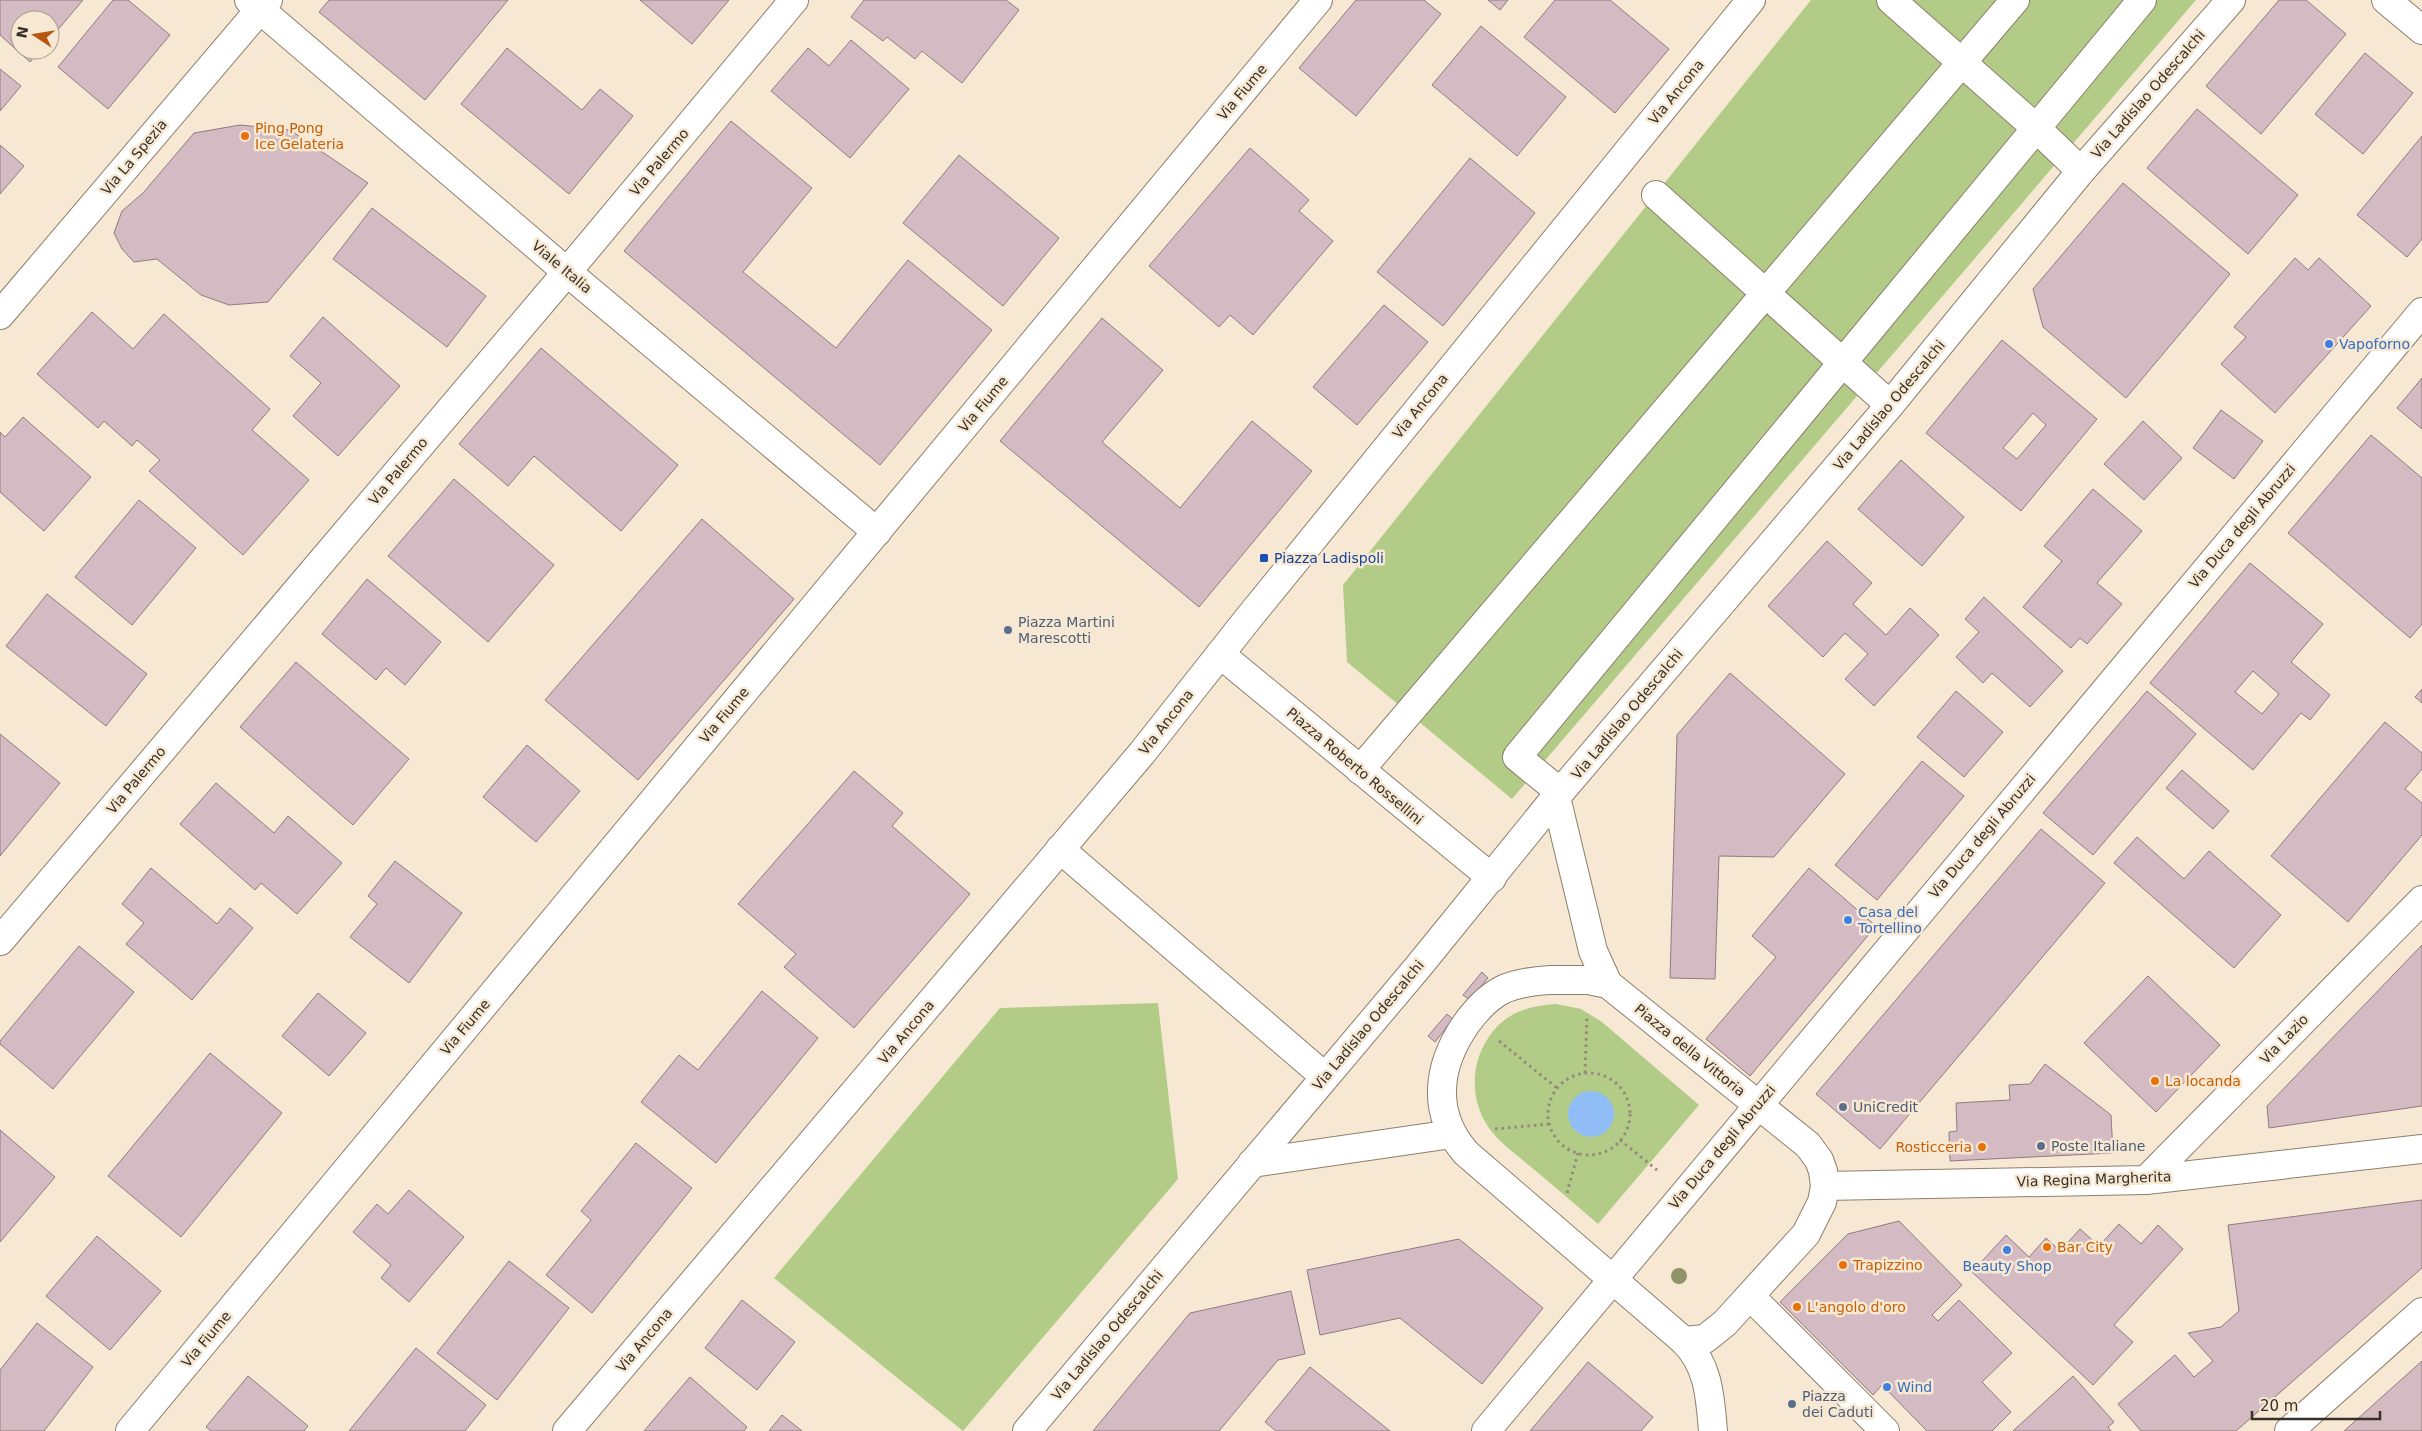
<svg xmlns="http://www.w3.org/2000/svg" width="2422" height="1431" font-family="'DejaVu Sans',sans-serif">
<style>
.green{fill:#b2cc88}
.water{fill:#91bdf7}
.building{fill:#d4bac2;stroke:#927a81;fill-rule:evenodd}
.lines{fill:none;stroke-linecap:round;stroke-linejoin:round}
.pedestrian-casing{stroke:#8d7f6d;stroke-width:30}
.minor-casing{stroke:#8d7f6d;stroke-width:30}
.tertiary-casing{stroke:#8d7f6d;stroke-width:30}
.path{stroke:#94897b;stroke-width:3;stroke-dasharray:2.5 4;stroke-linecap:butt}
.pedestrian{stroke:#fff;stroke-width:28}
.minor{stroke:#fff;stroke-width:28}
.tertiary{stroke:#fff;stroke-width:28}
.tree{fill:#909368}
.food-dot{fill:#e8710a;stroke:#f7e8d3;stroke-width:2}
.shop-dot{fill:#3f7fe0;stroke:#f7e8d3;stroke-width:2}
.transit-dot{fill:#1a4fb4;stroke:#f7e8d3;stroke-width:2}
.service-dot{fill:#5c6f8a;stroke:#f7e8d3;stroke-width:2}
.labels{text-anchor:middle;stroke-width:5;stroke-linejoin:round;paint-order:stroke}
.street-label{font-size:14px;fill:#363028;stroke:#f7e8d3}
.food-label{font-size:14px;fill:#c56008;stroke:#f7e8d3;text-anchor:start}
.shop-label{font-size:14px;fill:#366cbe;stroke:#f7e8d3;text-anchor:start}
.transit-label{font-size:14px;fill:#164399;stroke:#f7e8d3;text-anchor:start}
.service-label{font-size:14px;fill:#4e5e75;stroke:#f7e8d3;text-anchor:start}
</style>
<rect width="100%" height="100%" fill="#f7e8d3"/>
<g class="green">
<path d="M 1811,0 L 2196,0 L 1512,799 L 1347,662 L 1343,585 Z"/>
<path d="M 1158,1003 L 1178,1179 L 963,1431 L 774,1278 L 1000,1008 Z"/>
<path d="M 1556,1004 L 1581,1009 L 1602,1022 L 1699,1105 L 1598,1224 C 1574,1203 1550,1183 1525,1162 C 1513,1152 1498,1141 1489,1128 C 1472,1104 1470,1071 1484,1045 C 1500,1015 1524,1006 1556,1004 Z"/>
</g>
<circle class="water" cx="1591" cy="1114" r="23"/>
<g class="building">
<path d="M 0,0 L 83,0 L 50,39 L 50,20 L 20,20 L 20,50 L 40,50 L 30,62 L 0,35 Z"/>
<path d="M 113,0 L 128,0 L 170,35 L 108,109 L 58,67 Z"/>
<path d="M 329,0 L 508,0 L 425,100 L 319,12 Z"/>
<path d="M 640,0 L 729,0 L 692,44 Z"/>
<path d="M 864,0 L 1006,0 L 1019,10 L 962,83 L 922,51 L 915,59 L 887,37 L 883,41 L 851,17 Z"/>
<path d="M 1356,0 L 1424,0 L 1441,14 L 1356,116 L 1299,68 Z"/>
<path d="M 1488,0 L 1508,0 L 1500,10 Z"/>
<path d="M 1555,0 L 1610,0 L 1669,49 L 1615,113 L 1524,37 Z"/>
<path d="M 2279,0 L 2306,0 L 2346,34 L 2261,134 L 2206,86 Z"/>
<path d="M 1481,26 L 1566,97 L 1517,156 L 1432,85 Z"/>
<path d="M 851,40 L 909,89 L 850,158 L 771,91 L 808,48 L 829,66 Z"/>
<path d="M 507,48 L 582,110 L 600,89 L 633,116 L 569,194 L 461,104 Z"/>
<path d="M 2365,53 L 2413,93 L 2363,154 L 2315,114 Z"/>
<path d="M 0,69 L 21,86 L 0,111 Z"/>
<path d="M 2197,109 L 2298,195 L 2248,254 L 2147,168 Z"/>
<path d="M 731,121 L 812,188 L 743,272 L 836,348 L 908,260 L 992,330 L 880,465 L 624,251 Z"/>
<path d="M 240,125 L 290,130 L 368,183 L 268,302 L 229,305 L 201,295 L 157,259 L 134,262 L 122,249 L 114,233 L 122,211 L 143,193 L 194,133 Z"/>
<path d="M 2422,136 L 2422,239 L 2407,257 L 2357,215 Z"/>
<path d="M 0,145 L 24,166 L 0,194 Z"/>
<path d="M 1250,148 L 1309,200 L 1299,211 L 1333,241 L 1253,335 L 1230,315 L 1219,327 L 1149,266 Z"/>
<path d="M 959,155 L 1059,238 L 1003,306 L 903,223 Z"/>
<path d="M 1470,158 L 1535,213 L 1443,326 L 1377,272 Z"/>
<path d="M 2123,183 L 2230,274 L 2126,398 L 2043,327 L 2033,289 Z"/>
<path d="M 372,208 L 486,296 L 447,347 L 333,259 Z"/>
<path d="M 2295,258 L 2308,270 L 2319,258 L 2371,306 L 2275,413 L 2221,364 L 2246,337 L 2234,327 Z"/>
<path d="M 1384,305 L 1428,342 L 1357,425 L 1313,387 Z"/>
<path d="M 92,312 L 133,349 L 164,314 L 270,409 L 252,430 L 309,480 L 243,555 L 149,471 L 160,460 L 137,440 L 132,446 L 104,421 L 98,428 L 37,374 Z"/>
<path d="M 323,317 L 400,386 L 338,456 L 293,416 L 321,383 L 290,356 Z"/>
<path d="M 1102,318 L 1163,370 L 1102,442 L 1180,508 L 1252,421 L 1312,471 L 1199,607 L 1000,441 Z"/>
<path d="M 2002,340 L 2097,419 L 2021,511 L 1926,433 ZM 2033,413 L 2046,425 L 2017,459 L 2003,448 Z"/>
<path d="M 541,348 L 678,465 L 621,531 L 534,456 L 508,486 L 459,444 Z"/>
<path d="M 2422,378 L 2422,429 L 2397,408 Z"/>
<path d="M 2221,410 L 2263,441 L 2234,479 L 2193,448 Z"/>
<path d="M 23,417 L 91,477 L 44,531 L 0,492 L 0,432 L 5,437 Z"/>
<path d="M 2143,421 L 2182,458 L 2144,500 L 2104,464 Z"/>
<path d="M 2371,435 L 2422,478 L 2422,624 L 2410,638 L 2288,533 Z"/>
<path d="M 1901,460 L 1964,517 L 1922,566 L 1858,509 Z"/>
<path d="M 454,479 L 554,565 L 488,642 L 388,556 Z"/>
<path d="M 2093,489 L 2142,531 L 2097,583 L 2122,604 L 2087,644 L 2080,638 L 2071,648 L 2023,607 L 2062,561 L 2044,546 Z"/>
<path d="M 139,500 L 196,548 L 132,625 L 75,577 Z"/>
<path d="M 702,519 L 794,599 L 638,780 L 545,700 Z"/>
<path d="M 1827,541 L 1872,583 L 1853,604 L 1886,635 L 1910,608 L 1939,635 L 1874,706 L 1845,679 L 1868,654 L 1845,633 L 1823,657 L 1768,606 Z"/>
<path d="M 2250,563 L 2323,624 L 2291,662 L 2330,695 L 2310,720 L 2301,713 L 2253,770 L 2150,683 ZM 2253,671 L 2279,694 L 2262,714 L 2235,692 Z"/>
<path d="M 367,579 L 441,642 L 405,685 L 386,668 L 376,680 L 322,634 Z"/>
<path d="M 47,594 L 147,674 L 106,726 L 6,646 Z"/>
<path d="M 1984,597 L 2063,671 L 2030,707 L 1992,673 L 1983,683 L 1956,657 L 1979,632 L 1965,619 Z"/>
<path d="M 296,662 L 409,759 L 353,825 L 240,727 Z"/>
<path d="M 1730,673 L 1845,774 L 1774,857 L 1719,856 L 1715,979 L 1670,978 L 1677,735 Z"/>
<path d="M 2422,689 L 2422,703 L 2415,697 Z"/>
<path d="M 1956,691 L 2003,732 L 1964,777 L 1917,737 Z"/>
<path d="M 2147,691 L 2196,734 L 2093,855 L 2043,813 Z"/>
<path d="M 2385,722 L 2422,753 L 2422,769 L 2405,789 L 2422,803 L 2422,835 L 2348,922 L 2271,856 Z"/>
<path d="M 0,734 L 60,783 L 0,856 Z"/>
<path d="M 527,745 L 580,791 L 536,842 L 483,797 Z"/>
<path d="M 1922,761 L 1964,796 L 1877,900 L 1835,865 Z"/>
<path d="M 2182,770 L 2229,811 L 2213,829 L 2166,788 Z"/>
<path d="M 854,771 L 903,813 L 892,826 L 970,894 L 854,1028 L 784,967 L 796,954 L 738,904 Z"/>
<path d="M 216,783 L 274,833 L 288,816 L 342,863 L 297,914 L 261,883 L 255,890 L 180,824 Z"/>
<path d="M 2041,829 L 2105,883 L 1880,1149 L 1816,1094 Z"/>
<path d="M 2137,837 L 2184,879 L 2209,851 L 2281,915 L 2234,968 L 2114,863 Z"/>
<path d="M 395,861 L 462,913 L 409,983 L 350,937 L 377,904 L 368,896 Z"/>
<path d="M 151,868 L 217,924 L 230,908 L 253,928 L 192,1000 L 126,944 L 144,923 L 122,904 Z"/>
<path d="M 1809,868 L 1876,926 L 1750,1076 L 1706,1039 L 1776,957 L 1752,936 Z"/>
<path d="M 2422,945 L 2422,1106 L 2269,1128 L 2267,1106 Z"/>
<path d="M 79,946 L 134,992 L 53,1089 L 0,1044 L 0,1041 Z"/>
<path d="M 1482,972 L 1488,978 L 1470,1000 L 1463,995 Z"/>
<path d="M 2148,976 L 2220,1045 L 2156,1112 L 2084,1043 Z"/>
<path d="M 762,991 L 818,1038 L 716,1163 L 641,1102 L 679,1055 L 698,1070 Z"/>
<path d="M 318,993 L 366,1033 L 329,1076 L 282,1036 Z"/>
<path d="M 1447,1014 L 1453,1019 L 1435,1042 L 1428,1036 Z"/>
<path d="M 210,1053 L 282,1113 L 181,1237 L 108,1176 Z"/>
<path d="M 2045,1064 L 2111,1115 L 2113,1153 L 1950,1161 L 1949,1132 L 1957,1131 L 1956,1103 L 2010,1100 L 2009,1085 L 2030,1084 Z"/>
<path d="M 0,1130 L 55,1177 L 0,1242 Z"/>
<path d="M 636,1143 L 692,1188 L 592,1313 L 546,1275 L 591,1220 L 581,1211 Z"/>
<path d="M 409,1190 L 464,1237 L 409,1302 L 381,1278 L 391,1265 L 353,1232 L 377,1204 L 388,1214 Z"/>
<path d="M 2422,1200 L 2422,1268 L 2236,1431 L 2141,1431 L 2118,1404 L 2175,1355 L 2194,1377 L 2213,1361 L 2188,1333 L 2221,1327 L 2239,1311 L 2228,1225 Z"/>
<path d="M 1899,1221 L 1962,1285 L 1932,1315 L 1938,1321 L 1959,1300 L 2012,1353 L 1982,1382 L 2011,1412 L 1992,1431 L 1927,1431 L 1882,1385 L 1873,1395 L 1780,1302 L 1848,1234 Z"/>
<path d="M 2119,1224 L 2141,1244 L 2158,1225 L 2183,1249 L 2114,1325 L 2133,1342 L 2093,1385 L 1972,1272 L 2006,1235 L 2029,1257 L 2046,1238 L 2060,1251 L 2080,1229 L 2099,1246 Z"/>
<path d="M 97,1236 L 161,1291 L 110,1350 L 46,1296 Z"/>
<path d="M 1459,1239 L 1543,1308 L 1482,1384 L 1400,1318 L 1320,1335 L 1307,1270 Z"/>
<path d="M 509,1261 L 569,1308 L 497,1400 L 437,1353 Z"/>
<path d="M 1291,1291 L 1305,1354 L 1278,1360 L 1219,1431 L 1093,1431 L 1190,1313 Z"/>
<path d="M 742,1300 L 795,1342 L 757,1390 L 705,1348 Z"/>
<path d="M 37,1323 L 93,1367 L 44,1431 L 0,1431 L 0,1370 Z"/>
<path d="M 416,1348 L 486,1405 L 465,1431 L 349,1431 Z"/>
<path d="M 2422,1361 L 2422,1431 L 2344,1431 Z"/>
<path d="M 1588,1362 L 1653,1417 L 1641,1431 L 1530,1431 Z"/>
<path d="M 1310,1367 L 1390,1431 L 1276,1431 L 1265,1422 Z"/>
<path d="M 248,1376 L 308,1426 L 304,1431 L 211,1431 L 206,1427 Z"/>
<path d="M 2073,1376 L 2114,1422 L 2108,1427 L 2111,1431 L 2013,1431 Z"/>
<path d="M 690,1377 L 747,1427 L 744,1431 L 644,1431 Z"/>
<path d="M 782,1415 L 802,1431 L 769,1431 Z"/>
</g>
<g class="lines">
<g class="pedestrian-casing">
<g id="pedestrian">
<path d="M 1891,0 L 2036,128 L 2081,171"/>
<path d="M 1656,195 L 1890,405"/>
<path d="M 1220,654 L 1492,878"/>
<path d="M 1360,770 L 2015,0"/>
<path d="M 1560,792 L 1517,757 L 2142,0"/>
<path d="M 1060,849 L 1324,1076"/>
</g>
</g>
<g class="minor-casing">
<g id="minor">
<path d="M 249,0 L 567,272 L 877,532"/>
<path d="M 2386,0 L 2422,30"/>
<path d="M 0,315 L 268,0"/>
<path d="M 1556,797 L 1593,951 L 1608,984"/>
<path d="M 0,941 L 567,272 L 794,0"/>
<path d="M 1550,980 L 1588,980 L 1608,984 L 1808,1145 L 1819,1160 L 1823,1171 L 1825,1186 L 1822,1202 L 1806,1234 L 1725,1323 L 1705,1339 L 1684,1341 L 1466,1153 C 1431,1113 1437,1066 1466,1024 C 1476,1010 1487,998 1502,990 C 1516,983 1534,981 1550,980 Z"/>
<path d="M 1252,1163 L 1452,1134"/>
<path d="M 2146,1180 L 2422,900"/>
<path d="M 1825,1186 L 2146,1180 L 2422,1149"/>
<path d="M 1751,1297 L 1885,1431"/>
<path d="M 1684,1341 C 1709,1366 1710,1397 1713,1431"/>
<path d="M 130,1431 L 1318,0"/>
<path d="M 1486,1431 L 2422,312"/>
<path d="M 2289,1431 L 2422,1312"/>
</g>
</g>
<g class="tertiary-casing">
<g id="tertiary">
<path d="M 567,1431 L 1142,753 L 1247,620 L 1751,0"/>
<path d="M 1027,1431 L 1418,967 L 1556,797 L 1890,405 L 2081,171 L 2231,0"/>
</g>
</g>
<g class="path">
<path d="M 1499,1041 L 1557,1088"/>
<path d="M 1585,1073 L 1587,1016"/>
<circle cx="1589" cy="1114" r="41"/>
<path d="M 1495,1129 L 1549,1124"/>
<path d="M 1620,1140 L 1657,1170"/>
<path d="M 1567,1193 L 1578,1153"/>
</g>
<use href="#pedestrian" class="pedestrian"/>
<use href="#minor" class="minor"/>
<use href="#tertiary" class="tertiary"/>
</g>
<circle class="tree" cx="1679" cy="1276" r="8"/>
<g class="food-dot">
<circle cx="245" cy="136" r="5"/>
<circle cx="2155" cy="1081" r="5"/>
<circle cx="1982" cy="1147" r="5"/>
<circle cx="2047" cy="1247" r="5"/>
<circle cx="1843" cy="1265" r="5"/>
<circle cx="1797" cy="1307" r="5"/>
</g>
<g class="shop-dot">
<circle cx="2329" cy="344" r="5"/>
<circle cx="1848" cy="920" r="5"/>
<circle cx="2007" cy="1250" r="5"/>
<circle cx="1887" cy="1387" r="5"/>
</g>
<rect class="transit-dot" x="1259" y="553" width="10" height="10" rx="2.5"/>
<g class="service-dot">
<circle cx="1008" cy="630" r="5"/>
<circle cx="1843" cy="1107" r="5"/>
<circle cx="2041" cy="1146" r="5"/>
<circle cx="1792" cy="1404" r="5"/>
</g>
<g class="labels">
<g class="street-label">
<text transform="translate(1242 92) rotate(-50)" y="5">Via Fiume</text>
<text transform="translate(1676 92) rotate(-51)" y="5">Via Ancona</text>
<text transform="translate(2148 94) rotate(-49)" y="5">Via Ladislao Odescalchi</text>
<text transform="translate(134 157) rotate(-50)" y="5">Via La Spezia</text>
<text transform="translate(659 162) rotate(-50)" y="5">Via Palermo</text>
<text transform="translate(562 267) rotate(40)" y="5">Viale Italia</text>
<text transform="translate(983 404) rotate(-50)" y="5">Via Fiume</text>
<text transform="translate(1889 405) rotate(-50)" y="5">Via Ladislao Odescalchi</text>
<text transform="translate(1420 406) rotate(-51)" y="5">Via Ancona</text>
<text transform="translate(398 471) rotate(-50)" y="5">Via Palermo</text>
<text transform="translate(2242 526) rotate(-50)" y="5">Via Duca degli Abruzzi</text>
<text transform="translate(1627 714) rotate(-50)" y="5">Via Ladislao Odescalchi</text>
<text transform="translate(724 715) rotate(-50)" y="5">Via Fiume</text>
<text transform="translate(1166 722) rotate(-52)" y="5">Via Ancona</text>
<text transform="translate(1355 766) rotate(40)" y="5">Piazza Roberto Rossellini</text>
<text transform="translate(136 780) rotate(-50)" y="5">Via Palermo</text>
<text transform="translate(1982 836) rotate(-50)" y="5">Via Duca degli Abruzzi</text>
<text transform="translate(1368 1025) rotate(-50)" y="5">Via Ladislao Odescalchi</text>
<text transform="translate(465 1027) rotate(-50)" y="5">Via Fiume</text>
<text transform="translate(906 1032) rotate(-50)" y="5">Via Ancona</text>
<text transform="translate(2284 1039) rotate(-46)" y="5">Via Lazio</text>
<text transform="translate(1690 1050) rotate(39)" y="5">Piazza della Vittoria</text>
<text transform="translate(1722 1147) rotate(-50)" y="5">Via Duca degli Abruzzi</text>
<text transform="translate(2094 1179) rotate(-2)" y="5">Via Regina Margherita</text>
<text transform="translate(1107 1335) rotate(-50)" y="5">Via Ladislao Odescalchi</text>
<text transform="translate(206 1339) rotate(-50)" y="5">Via Fiume</text>
<text transform="translate(644 1340) rotate(-50)" y="5">Via Ancona</text>
</g>
<g class="food-label">
<text x="255" y="133">Ping Pong<tspan x="255" dy="16">Ice Gelateria</tspan></text>
<text x="2165" y="1086">La locanda</text>
<text x="1972" y="1152" text-anchor="end">Rosticceria</text>
<text x="2057" y="1252">Bar City</text>
<text x="1853" y="1270">Trapizzino</text>
<text x="1807" y="1312">L'angolo d'oro</text>
</g>
<g class="shop-label">
<text x="2339" y="349">Vapoforno</text>
<text x="1858" y="917">Casa del<tspan x="1858" dy="16">Tortellino</tspan></text>
<text x="2007" y="1271" text-anchor="middle">Beauty Shop</text>
<text x="1897" y="1392">Wind</text>
</g>
<g class="transit-label">
<text x="1274" y="563">Piazza Ladispoli</text>
</g>
<g class="service-label">
<text x="1018" y="627">Piazza Martini<tspan x="1018" dy="16">Marescotti</tspan></text>
<text x="1853" y="1112">UniCredit</text>
<text x="2051" y="1151">Poste Italiane</text>
<text x="1802" y="1401">Piazza<tspan x="1802" dy="16">dei Caduti</tspan></text>
</g>
</g>
<g transform="translate(35 35) rotate(282)"><circle r="24" fill="#f7e8d3" stroke="#aa9e8f"/>
<path d="M0-4L9 19L0 12L-9 19Z" fill="#b65610"/>
<text y="-8" font-size="14" font-weight="bold" text-anchor="middle" fill="#363028">N</text>
</g>
<path d="M2252 1411v8h128v-8" fill="none" stroke="#363028" stroke-width="2.5"/>
<text x="2260" y="1411" font-size="15" fill="#363028" stroke="#f7e8d3" stroke-width="4" paint-order="stroke">20 m</text>
</svg>
